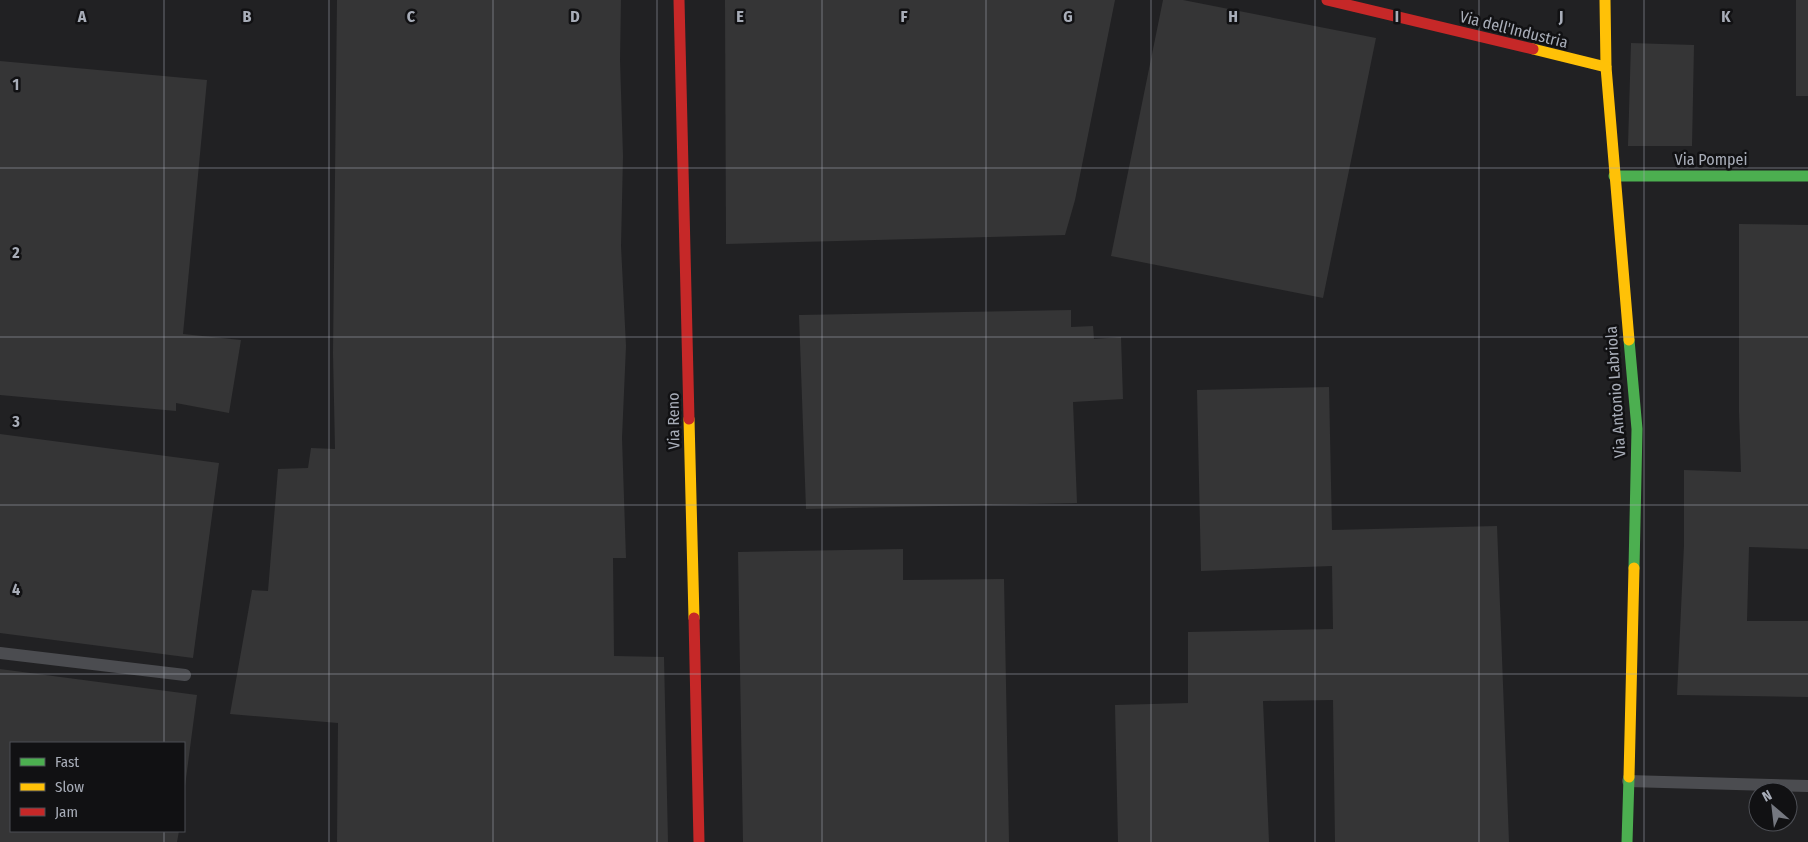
<svg xmlns="http://www.w3.org/2000/svg" width="1808" height="842" font-family="'Fira Sans Condensed',sans-serif">
<style>
.built{fill:#212123;fill-rule:evenodd}
.building{fill:#353536}
.lines{fill:none;stroke-linecap:round;stroke-linejoin:round}
.lane{stroke:#4b4c50;stroke-width:12}
.fast{stroke:#4caf50;stroke-width:11}
.slow{stroke:#ffc107;stroke-width:11}
.jam{stroke:#c62828;stroke-width:11}
.grid{fill:none;stroke:#a8adb8;stroke-width:1;stroke-opacity:0.55}
.labels{text-anchor:middle;stroke-width:5;stroke-linejoin:round;paint-order:stroke}
.street-label{font-size:16px;fill:#a8adb8;stroke:#111113}
.grid-label{font-size:16px;text-anchor:middle;font-weight:bold;fill:#a8adb8;stroke:#111113;stroke-width:5;stroke-linejoin:round;paint-order:stroke}
</style>
<rect width="100%" height="100%" fill="#171717"/>
<path class="built" d="M 0,0 L 1808,0 L 1808,842 L 0,842 ZM 11,743 L 184,743 L 184,831 L 11,831 ZM 1758,792 L 1788,792 L 1788,822 L 1758,822 Z"/>
<g class="building">
<path d="M 337,0 L 621,0 L 620,60 L 623,156 L 621,246 L 626,346 L 622,438 L 626,558 L 613,558 L 614,656 L 664,657 L 668,842 L 337,842 L 338,723 L 230,714 L 252,590 L 268,591 L 278,469 L 308,468 L 311,448 L 335,449 L 333,353 Z"/>
<path d="M 725,0 L 1115,0 L 1075,200 L 1065,235 L 726,244 Z"/>
<path d="M 1163,0 L 1183,0 L 1376,38 L 1323,298 L 1111,256 Z"/>
<rect x="1796" y="0" width="12" height="96"/>
<path d="M 1631,43 L 1694,45 L 1692,146 L 1628,146 Z"/>
<path d="M 0,61 L 207,80 L 183,334 L 241,340 L 229,413 L 176,403 L 176,411 L 0,395 Z"/>
<path d="M 1739,224 L 1808,225 L 1808,549 L 1749,547 L 1747,621 L 1808,621 L 1808,697 L 1677,695 L 1684,545 L 1684,470 L 1741,472 L 1739,412 Z"/>
<path d="M 1071,310 L 1071,327 L 1093,326 L 1094,339 L 1121,337 L 1123,399 L 1073,402 L 1077,503 L 806,509 L 799,315 Z"/>
<path d="M 1329,387 L 1332,530 L 1497,526 L 1509,842 L 1335,842 L 1333,700 L 1263,701 L 1269,842 L 1118,842 L 1115,705 L 1188,703 L 1188,632 L 1333,629 L 1332,566 L 1201,571 L 1197,390 Z"/>
<path d="M 0,434 L 219,463 L 193,658 L 0,633 Z"/>
<path d="M 903,549 L 903,580 L 1004,579 L 1009,842 L 743,842 L 738,552 Z"/>
<path d="M 0,669 L 197,695 L 185,786 L 184,743 L 11,743 L 11,831 L 179,831 L 177,842 L 0,842 Z"/>
</g>
<g class="lines">
<g class="lane">
<path d="M 0,653 L 185,675"/>
<path d="M 1628,781 L 1808,786"/>
</g>
<g class="fast">
<path d="M 1614,176 L 1808,176"/>
<path d="M 1629,340 L 1637,429 L 1634,568"/>
<path d="M 1627,842 L 1629,777"/>
</g>
<g class="slow">
<path d="M 1605,0 L 1606,67 L 1629,340"/>
<path d="M 1533,49 L 1606,67"/>
<path d="M 689,419 L 694,618"/>
<path d="M 1629,777 L 1634,568"/>
</g>
<g class="jam">
<path d="M 679,0 L 689,419"/>
<path d="M 1327,0 L 1533,49"/>
<path d="M 694,618 L 699,842"/>
</g>
</g>
<path class="grid" d="M 164,0 L 164,743M 329,0 L 329,842M 493,0 L 493,842M 657,0 L 657,842M 822,0 L 822,842M 986,0 L 986,842M 1151,0 L 1151,842M 1315,0 L 1315,842M 1479,0 L 1479,842M 1644,0 L 1644,842M 0,168 L 1808,168M 0,337 L 1808,337M 0,505 L 1808,505M 0,674 L 1808,674M 164,831 L 164,842"/>
<g class="labels">
<g class="street-label">
<text transform="translate(1514 29) rotate(14)" y="6">Via dell'Industria</text>
<text x="1711" y="165">Via Pompei</text>
<text transform="translate(1615 392) rotate(-94)" y="6">Via Antonio Labriola</text>
<text transform="translate(673 421) rotate(-91)" y="6">Via Reno</text>
</g>
</g>
<g class="grid-label">
<text x="82" y="22">A</text>
<text x="247" y="22">B</text>
<text x="411" y="22">C</text>
<text x="575" y="22">D</text>
<text x="740" y="22">E</text>
<text x="904" y="22">F</text>
<text x="1068" y="22">G</text>
<text x="1233" y="22">H</text>
<text x="1397" y="22">I</text>
<text x="1561" y="22">J</text>
<text x="1726" y="22">K</text>
<text x="16" y="90">1</text>
<text x="16" y="258">2</text>
<text x="16" y="427">3</text>
<text x="16" y="595">4</text>
</g>
<rect x="10" y="742" width="175" height="90" fill="#111113" stroke="#4d4f55"/>
<rect x="20" y="758" width="25" height="8" fill="#4caf50" stroke="#4d4f55"/>
<text x="55" y="767" font-size="15" fill="#a8adb8">Fast</text>
<rect x="20" y="783" width="25" height="8" fill="#ffc107" stroke="#4d4f55"/>
<text x="55" y="792" font-size="15" fill="#a8adb8">Slow</text>
<rect x="20" y="808" width="25" height="8" fill="#c62828" stroke="#4d4f55"/>
<text x="55" y="817" font-size="15" fill="#a8adb8">Jam</text>
<g transform="translate(1773 807) rotate(332)"><circle r="24" fill="#111113" stroke="#4d4f55"/>
<path d="M0-4L9 19L0 12L-9 19Z" fill="#757880"/>
<text y="-8" font-size="14" font-weight="bold" text-anchor="middle" fill="#a8adb8">N</text>
</g>
</svg>
